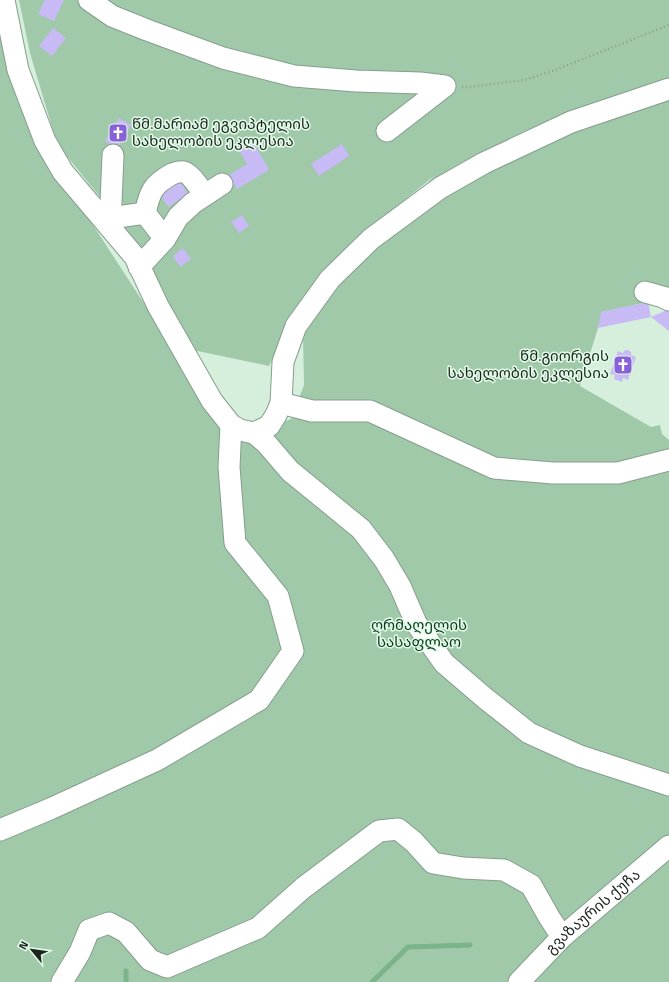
<svg xmlns="http://www.w3.org/2000/svg" width="669" height="982" font-family="'Titillium Web','Noto Sans Georgian',sans-serif">
<style>
.green{fill:#a0c9aa}
.lines{fill:none;stroke-linecap:round;stroke-linejoin:round}
.stream{stroke:#7bb38a;stroke-width:5}
.building{fill:#c8baf5}
.minor-casing{stroke:#869e8c;stroke-width:23}
.path{stroke:#899c8e;stroke-width:2.5;stroke-dasharray:1 3;stroke-linecap:butt}
.minor{stroke:#fff;stroke-width:21}
.labels{text-anchor:middle;stroke-width:3;stroke-linejoin:round;paint-order:stroke}
.poi-label{font-size:15px;fill:#1c251e;stroke:#e3fce9;text-anchor:start}
.park-label{font-size:15px;fill:#0b381d;stroke:#e3fce9}
.street-label{font-size:15px;fill:#1c251e;stroke:#e3fce9}
</style>
<rect width="100%" height="100%" fill="#d5efdc"/>
<path class="green" d="M 19,0 L 669,0 L 669,308 L 648,302 L 602,312 L 598,328 L 580,386 L 651,427 L 660,425 L 662,434 L 669,440 L 669,982 L 0,982 L 0,40 L 5,40 L 65,182 L 184,365 L 249,437 L 291,419 L 304,385 L 303,333 L 363,255 L 434,176 L 346,248 L 293,319 L 269,366 L 188,349 L 134,239 L 57,144 L 30,53 Z"/>
<g class="lines">
<g class="stream">
<path d="M 126,982 L 126,971"/>
<path d="M 372,982 L 408,947 L 470,945"/>
</g>
</g>
<g class="building">
<path d="M 45,0 L 64,0 L 54,21 L 38,14 Z"/>
<path d="M 53,28 L 66,38 L 52,56 L 39,46 Z"/>
<path d="M 119,118 L 131,125 L 117,148 L 105,141 Z"/>
<path d="M 252,140 L 269,170 L 237,189 L 229,175 L 247,164 L 238,148 Z"/>
<path d="M 342,144 L 349,156 L 319,176 L 311,164 Z"/>
<path d="M 177,176 L 188,194 L 168,207 L 157,190 Z"/>
<path d="M 242,215 L 249,226 L 239,233 L 231,222 Z"/>
<path d="M 183,248 L 191,259 L 180,267 L 173,256 Z"/>
<path d="M 648,302 L 651,317 L 598,328 L 601,312 Z"/>
<path d="M 669,309 L 669,331 L 651,317 Z"/>
<path d="M 625,350 L 628,350 L 631,352 L 631,355 L 636,357 L 628,380 L 623,378 L 622,382 L 614,379 L 615,375 L 610,374 L 618,351 L 623,353 Z"/>
</g>
<g class="lines">
<g class="minor-casing">
<g id="minor">
<path d="M 4,0 L 18,70 L 45,141 L 63,172 L 135,257 L 158,306 L 212,401 L 231,425 L 240,430 L 254,433 L 269,426 L 276,415 L 281,403 L 283,362 L 296,326 L 330,279 L 371,239 L 440,188 L 484,163 L 571,122 L 669,89"/>
<path d="M 89,0 L 112,16 L 147,30 L 223,58 L 294,76 L 356,81 L 420,83 L 445,86 L 387,131"/>
<path d="M 113,155 L 111,203 L 104,219 L 145,213"/>
<path d="M 165,239 L 145,213 C 150,192 152,185 172,174 C 175,173 180,171 184,172 C 191,174 200,189 205,195"/>
<path d="M 139,267 L 165,239 L 178,217 L 193,203 L 222,184"/>
<path d="M 645,292 L 663,297 L 669,300"/>
<path d="M 281,403 L 312,411 L 370,411 L 494,468 L 553,473 L 618,473 L 669,460"/>
<path d="M 254,433 L 266,443 L 290,471 L 361,529 L 384,559 L 400,586 L 416,623 L 444,663 L 486,699 L 529,733 L 580,756 L 669,785"/>
<path d="M 0,830 L 50,809 L 157,760 L 259,700 L 293,651 L 278,596 L 235,543 L 229,467 L 231,425"/>
<path d="M 62,982 L 80,952 L 89,930 L 109,923 L 126,932 L 150,960 L 167,967 L 258,928 L 303,888 L 379,831 L 398,829 L 414,842 L 433,863 L 463,868 L 504,870 L 531,885 L 549,917 L 562,937"/>
<path id="s1" d="M 519,982 L 562,937 L 669,846"/>
</g>
</g>
<path class="path" d="M 462,87 L 470,87 L 524,80 L 550,72 L 669,25"/>
<use href="#minor" class="minor"/>
</g>
<defs>
<g id="church-square" transform="scale(1)"><rect x="-9" y="-9" width="18" height="18" rx="4" fill="#8860da" stroke="#e3fce9"/><path d="M-1.2-6h2.4v3.5h3.3v2.4h-3.3V6h-2.4V-.1h-3.3v-2.4h3.3Z" fill="#fff"/></g>
</defs>
<g fill-rule="evenodd">
<use href="#church-square" x="118" y="133"/>
<use href="#church-square" x="623" y="365"/>
</g>
<g class="labels">
<g class="poi-label">
<text x="132" y="129">წმ.მარიამ ეგვიპტელის<tspan x="132" dy="17">სახელობის ეკლესია</tspan></text>
<text x="609" y="361" text-anchor="end">წმ.გიორგის<tspan x="609" dy="17">სახელობის ეკლესია</tspan></text>
</g>
<g class="park-label">
<text x="419" y="630">ღრმაღელის<tspan x="419" dy="17">სასაფლაო</tspan></text>
</g>
<g class="street-label">
<text dy="5" stroke="none"><textPath href="#s1" startOffset="102">გვაზაურის ქუჩა</textPath></text>
</g>
</g>
<g transform="translate(32 950) rotate(299)" stroke="#e3fce9" stroke-width="3" paint-order="stroke">
<path d="M0-3L7 15L0 10L-7 15Z" fill="#1c251e"/>
<text y="-6" font-size="11" font-weight="bold" text-anchor="middle" fill="#1c251e">N</text>
</g>
</svg>
